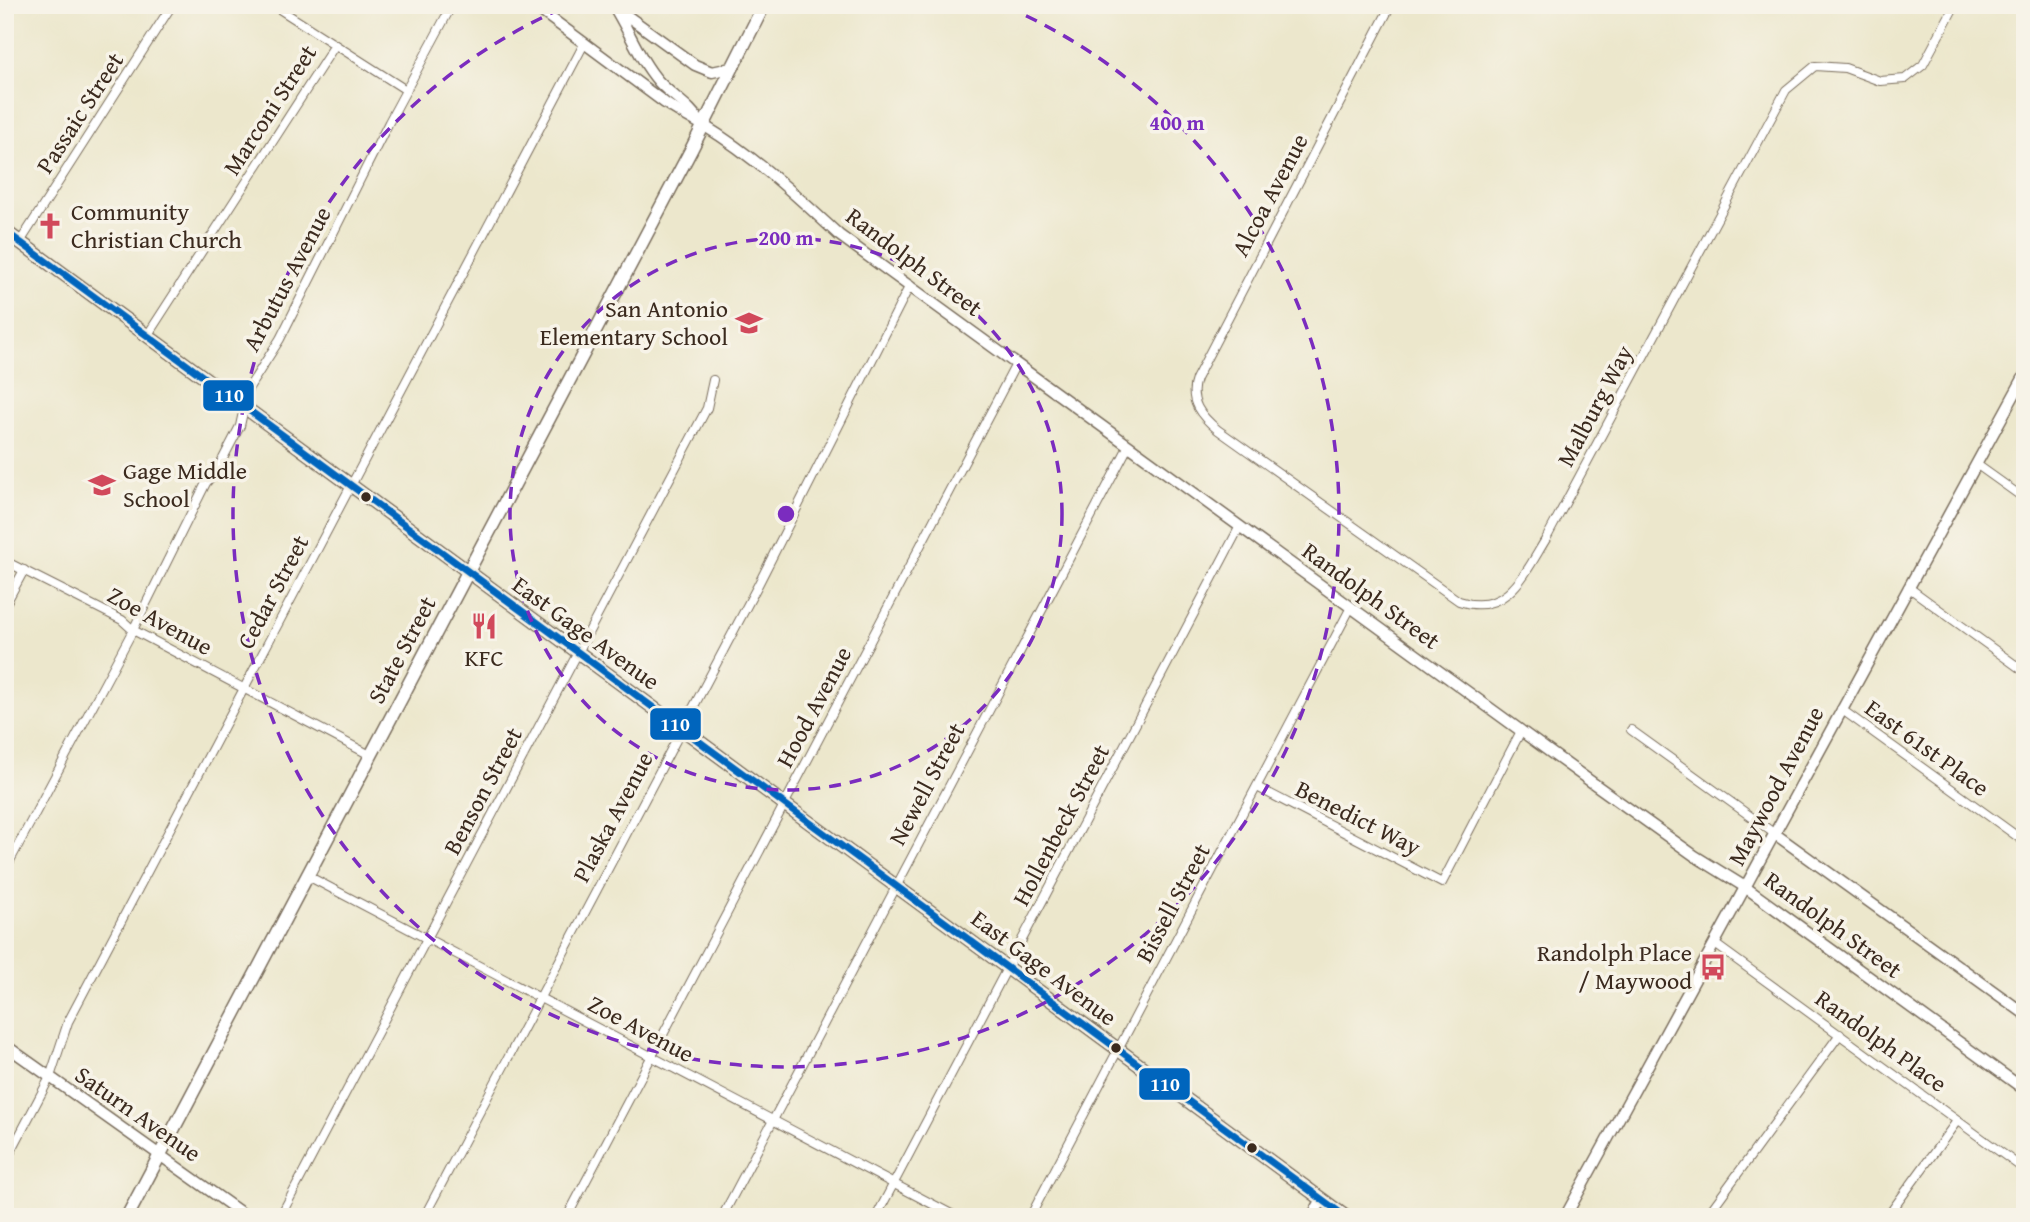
<svg xmlns="http://www.w3.org/2000/svg" width="2030" height="1222" font-family="'Gentium Book Plus',serif">
<style>
.lines{fill:none;stroke-linecap:round;stroke-linejoin:round}
.minor-casing{stroke:#796c5b;stroke-width:10}
.tertiary-casing{stroke:#796c5b;stroke-width:13}
.secondary-casing{stroke:#796c5b;stroke-width:15}
.minor{stroke:#fff;stroke-width:8}
.tertiary{stroke:#fff;stroke-width:10}
.secondary{stroke:#fff;stroke-width:12}
.bus-1-casing{stroke:#f7f3e8;stroke-width:12}
.bus-1{stroke:#0065bd;stroke-width:7}
.ring{fill:none;stroke:#7b2cbf;stroke-width:3.5;stroke-dasharray:12 9}
.bus-dot{fill:#3b2a1e;stroke:#f7f3e8;stroke-width:2.5}
.labels{text-anchor:middle;stroke-width:7;stroke-linejoin:round;paint-order:stroke}
.street-label{font-size:24px;fill:#3b2a1e;stroke:#f7f3e8}
.poi-label{font-size:24px;fill:#3b2a1e;stroke:#f7f3e8;text-anchor:start}
.centre{fill:#7b2cbf;stroke:#f7f3e8;stroke-width:3.5}
.ring-label{font-size:21px;text-anchor:middle;font-weight:bold;fill:#7b2cbf;stroke:#f7f3e8;stroke-width:7;stroke-linejoin:round;paint-order:stroke}
.line-badge{stroke:#f7f3e8;stroke-width:2.5}
.badge-label{font-size:19px;text-anchor:middle;font-weight:bold;fill:#fff}
</style>
<rect width="100%" height="100%" fill="#f7f3e8"/>
<filter id="ink" filterUnits="userSpaceOnUse"><feTurbulence type="fractalNoise" baseFrequency=".0143" numOctaves="2"/><feDisplacementMap in="SourceGraphic" scale="14" xChannelSelector="R" yChannelSelector="G"/><feConvolveMatrix kernelMatrix="1 2 1 2 8 2 1 2 1" color-interpolation-filters="sRGB"/></filter>
<filter id="wash" filterUnits="userSpaceOnUse"><feTurbulence type="fractalNoise" baseFrequency=".00686" numOctaves="4" result="noise"/><feDisplacementMap in="SourceGraphic" scale="28" xChannelSelector="R" yChannelSelector="G"/><feGaussianBlur stdDeviation="1.57" result="paint"/><feColorMatrix in="noise" values="0 0 0 0 0 0 0 0 0 0 0 0 0 0 0 0 0 1.4 0 .05"/><feComposite in="paint" operator="in"/></filter>
<g filter="url(#wash)">
<rect width="100%" height="100%" fill="#ece7cc"/>
</g>
<g filter="url(#ink)">
<g class="lines">
<g class="minor-casing">
<g id="minor">
<path d="M 273,5 L 406,90"/>
<path d="M 1391,5 L 1196,379 C 1188,401 1201,416 1218,430 L 1459,601 C 1507,617 1525,573 1546,539 L 1786,90 L 1815,66 L 1845,68 L 1880,81 L 1905,79 L 1923,65 L 1955,5"/>
<path d="M 20,242 L 172,5"/>
<path d="M 147,336 L 335,45"/>
<path d="M 1976,464 L 2025,499"/>
<path d="M 5,561 L 122,620 L 133,630 L 370,755"/>
<path d="M 1908,587 L 2025,672"/>
<path d="M 5,605 L 24,570"/>
<path d="M 1841,709 L 2025,842"/>
<path d="M 1631,730 L 1775,834"/>
<path d="M 1257,787 L 1442,883 L 1521,731"/>
<path d="M 5,870 L 133,630 L 206,483 L 217,470 L 240,426 L 248,389 L 280,339 L 389,122 L 452,5"/>
<path d="M 306,875 L 957,1217"/>
<path d="M 1715,944 L 2025,1170"/>
<path d="M 5,1163 L 50,1077 L 68,1022 L 584,44"/>
<path d="M 280,1217 L 707,408 L 713,380"/>
<path d="M 424,1217 L 758,585 L 910,285"/>
<path d="M 567,1217 L 1016,364"/>
<path d="M 722,1217 L 1129,445"/>
<path d="M 876,1217 L 1240,526"/>
<path d="M 1030,1217 L 1351,607"/>
<path d="M 1706,1217 L 1840,1034"/>
<path d="M 1887,1217 L 1957,1121"/>
</g>
</g>
<g class="tertiary-casing">
<g id="tertiary">
<path d="M 533,5 L 665,103 C 678,112 690,118 703,125 C 753,155 797,196 839,235 L 1579,773 L 1695,856 L 1745,887 L 2025,1090"/>
<path d="M 613,5 C 629,30 639,59 659,82 C 674,98 690,105 702,125"/>
<path d="M 615,7 L 695,65 L 712,72 L 731,68"/>
<path d="M 1775,834 L 2025,1014"/>
<path d="M 5,1045 L 247,1217"/>
<path d="M 1312,1217 L 1322,1199"/>
<path d="M 1565,1217 L 2025,375"/>
</g>
</g>
<g class="secondary-casing">
<g id="secondary">
<path d="M 5,231 L 1346,1217"/>
<path d="M 127,1217 L 691,150 L 764,5"/>
</g>
</g>
<use href="#minor" class="minor"/>
<use href="#tertiary" class="tertiary"/>
<use href="#secondary" class="secondary"/>
<g class="bus-1-casing">
<path id="bus-1" d="M 5,231 L 1346,1217"/>
</g>
<use href="#bus-1" class="bus-1"/>
</g>
</g>
<g class="ring">
<circle cx="786" cy="514" r="276"/>
<path d="M1007 7A553 553 0 1 1 565 7"/>
</g>
<defs>
<g id="church-bare" transform="scale(2.1)"><path d="M-1.2-6h2.4v3.5h3.3v2.4h-3.3V6h-2.4V-.1h-3.3v-2.4h3.3Z" fill="#d1495b" stroke="#f7f3e8" stroke-width="2.5" paint-order="stroke"/></g>
<g id="school-bare" transform="scale(2.1)"><path d="M0-5L7-2L0 1L-7-2ZM-4 1L0 2.5L4 1V4Q0 6-4 4Z" fill="#d1495b" stroke="#f7f3e8" stroke-width="2.5" paint-order="stroke"/></g>
<g id="restaurant-bare" transform="scale(2.1)"><path d="M-5-6h1v4h1v-4h1v4h1v-4h1v5L-1.5 .5V6h-2V.5L-5-1ZM5-6V6H3V1.5H1.5Q1.5-4 5-6Z" fill="#d1495b" stroke="#f7f3e8" stroke-width="2.5" paint-order="stroke"/></g>
<g id="bus-bare" transform="scale(2.1)"><path d="M-5-6H5V4H4V6H2V4H-2V6H-4V4H-5ZM-3.5-4V0h7V-4ZM-3.5 1.2v1.5H-2V1.2ZM2 1.2v1.5H3.5V1.2Z" fill="#d1495b" stroke="#f7f3e8" stroke-width="2.5" paint-order="stroke"/></g>
</defs>
<g fill-rule="evenodd">
<use href="#church-bare" x="50" y="226"/>
<use href="#school-bare" x="749" y="323"/>
<use href="#school-bare" x="102" y="485"/>
<use href="#restaurant-bare" x="484" y="626"/>
<use href="#bus-bare" x="1713" y="967"/>
</g>
<g class="bus-dot">
<circle cx="366" cy="497" r="6"/>
<circle cx="1116" cy="1048" r="6"/>
<circle cx="1252" cy="1148" r="6"/>
</g>
<g class="labels">
<g class="street-label">
<text transform="translate(270 110) rotate(-57)" y="8">Marconi Street</text>
<text transform="translate(80 113) rotate(-57)" y="8">Passaic Street</text>
<text transform="translate(1270 195) rotate(-62)" y="8">Alcoa Avenue</text>
<text transform="translate(914 262) rotate(37)" y="8">Randolph Street</text>
<text transform="translate(287 279) rotate(-62)" y="8">Arbutus Avenue</text>
<text transform="translate(1595 406) rotate(-62)" y="8">Malburg Way</text>
<text transform="translate(273 592) rotate(-62)" y="8">Cedar Street</text>
<text transform="translate(1371 596) rotate(36)" y="8">Randolph Street</text>
<text transform="translate(160 621) rotate(29)" y="8">Zoe Avenue</text>
<text transform="translate(586 633) rotate(36)" y="8">East Gage Avenue</text>
<text transform="translate(402 650) rotate(-62)" y="8">State Street</text>
<text transform="translate(814 707) rotate(-62)" y="8">Hood Avenue</text>
<text transform="translate(1927 748) rotate(36)" y="8">East 61st Place</text>
<text transform="translate(927 784) rotate(-62)" y="8">Newell Street</text>
<text transform="translate(1776 786) rotate(-62)" y="8">Maywood Avenue</text>
<text transform="translate(483 791) rotate(-62)" y="8">Benson Street</text>
<text transform="translate(613 817) rotate(-62)" y="8">Plaska Avenue</text>
<text transform="translate(1358 818) rotate(27)" y="8">Benedict Way</text>
<text transform="translate(1061 825) rotate(-62)" y="8">Hollenbeck Street</text>
<text transform="translate(1173 903) rotate(-62)" y="8">Bissell Street</text>
<text transform="translate(1833 925) rotate(36)" y="8">Randolph Street</text>
<text transform="translate(1044 968) rotate(37)" y="8">East Gage Avenue</text>
<text transform="translate(641 1029) rotate(28)" y="8">Zoe Avenue</text>
<text transform="translate(1881 1041) rotate(36)" y="8">Randolph Place</text>
<text transform="translate(138 1114) rotate(35)" y="8">Saturn Avenue</text>
</g>
<g class="poi-label">
<text x="71" y="220">Community<tspan x="71" dy="28">Christian Church</tspan></text>
<text x="728" y="317" text-anchor="end">San Antonio<tspan x="728" dy="28">Elementary School</tspan></text>
<text x="123" y="479">Gage Middle<tspan x="123" dy="28">School</tspan></text>
<text x="484" y="666" text-anchor="middle">KFC</text>
<text x="1692" y="961" text-anchor="end">Randolph Place<tspan x="1692" dy="28">/ Maywood</tspan></text>
</g>
</g>
<circle cx="786" cy="514" r="10" class="centre"/>
<g class="ring-label">
<text x="1177" y="130">400 m</text>
<text x="786" y="245">200 m</text>
</g>
<g class="line-badge">
<rect x="202" y="379" width="53" height="33" rx="7" fill="#0065bd"/>
<rect x="649" y="707" width="53" height="34" rx="7" fill="#0065bd"/>
<rect x="1138" y="1067" width="53" height="34" rx="7" fill="#0065bd"/>
</g>
<g class="badge-label">
<text x="229" y="402">110</text>
<text x="675" y="731">110</text>
<text x="1165" y="1091">110</text>
</g>
<rect width="2030" height="1222" fill="none" stroke="#f7f3e8" stroke-width="28"/>
</svg>
